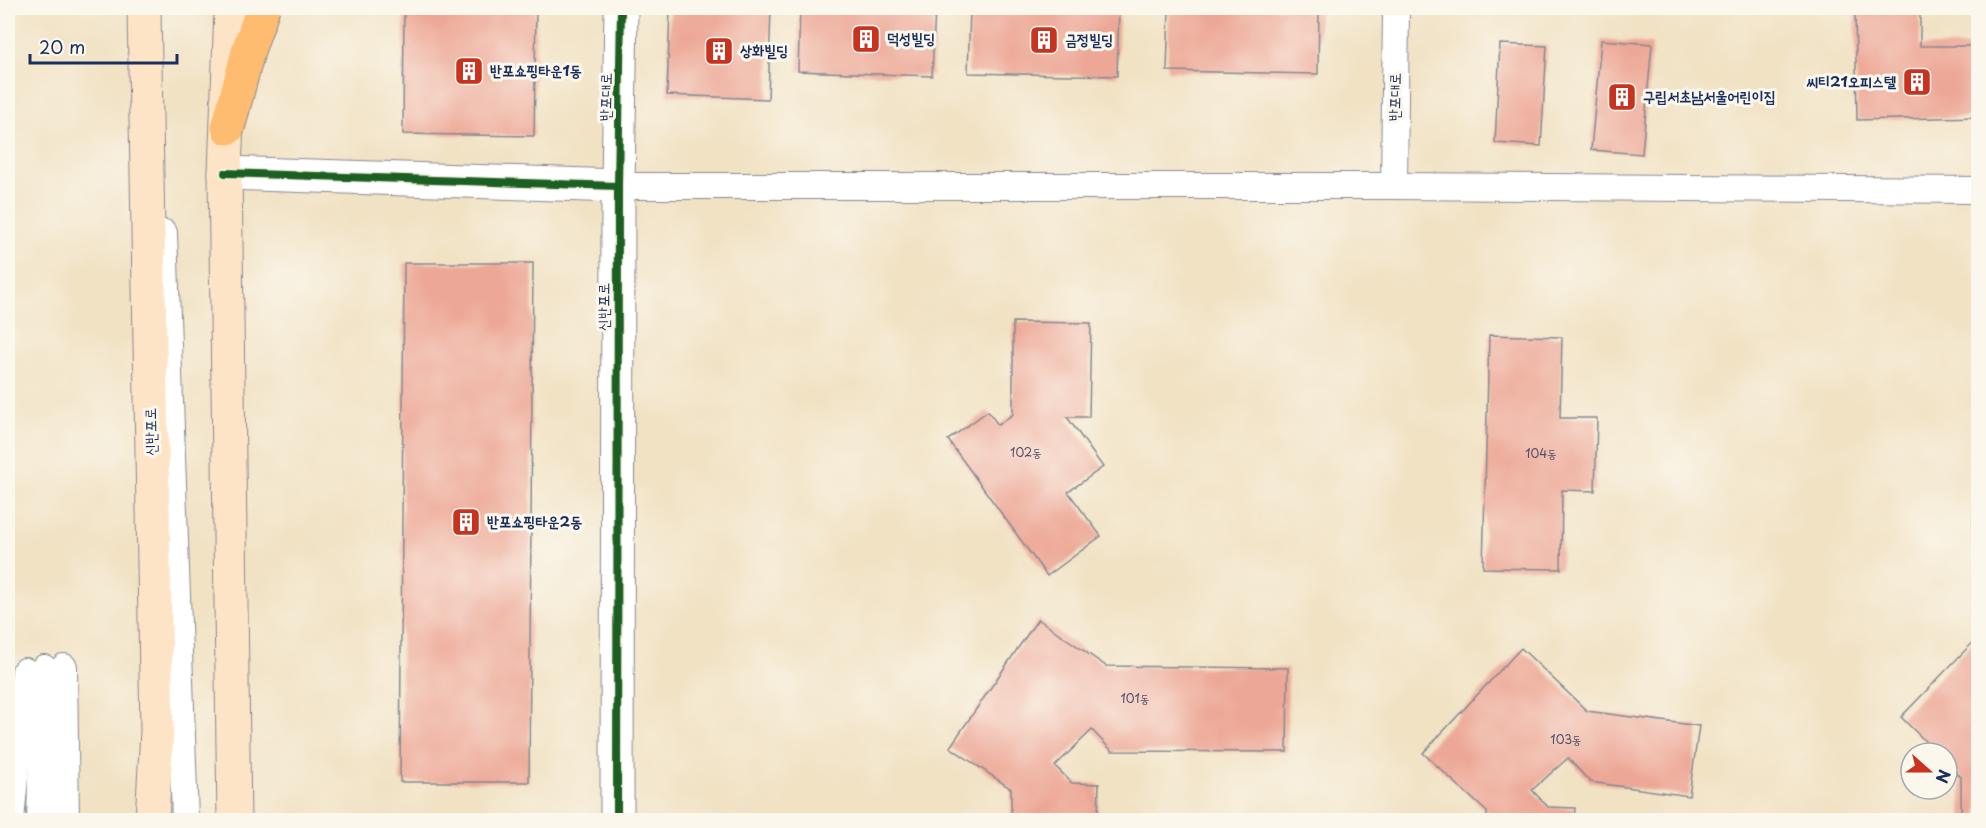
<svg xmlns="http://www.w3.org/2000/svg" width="1986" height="828" font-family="'Playpen Sans','Poor Story',sans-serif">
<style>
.building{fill:#eda796}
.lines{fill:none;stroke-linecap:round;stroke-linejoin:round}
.lane-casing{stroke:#868891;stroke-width:28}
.street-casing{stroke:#868891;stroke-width:35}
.secondary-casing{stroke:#868891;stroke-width:35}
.primary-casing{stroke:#868891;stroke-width:35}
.lane{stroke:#fff;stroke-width:26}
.street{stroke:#fff;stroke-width:33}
.secondary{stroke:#fee4c6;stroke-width:33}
.primary{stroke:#fdbc70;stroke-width:33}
.cycleway-casing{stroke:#fbf7ec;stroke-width:11}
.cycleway{stroke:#1b5e20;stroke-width:8}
.labels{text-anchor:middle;stroke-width:6;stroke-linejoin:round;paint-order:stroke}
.number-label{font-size:12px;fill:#504d6c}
.poi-label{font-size:15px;font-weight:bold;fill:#1b2f5e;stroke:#fbf7ec;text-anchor:start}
.street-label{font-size:15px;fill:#1b2f5e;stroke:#fbf7ec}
</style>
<rect width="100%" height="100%" fill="#fbf7ec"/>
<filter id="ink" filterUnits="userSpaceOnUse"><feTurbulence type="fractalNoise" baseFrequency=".0167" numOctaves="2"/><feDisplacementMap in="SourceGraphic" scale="12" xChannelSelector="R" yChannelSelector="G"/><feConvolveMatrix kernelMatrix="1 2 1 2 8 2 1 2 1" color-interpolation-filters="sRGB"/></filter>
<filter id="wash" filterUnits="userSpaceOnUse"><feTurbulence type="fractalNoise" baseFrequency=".008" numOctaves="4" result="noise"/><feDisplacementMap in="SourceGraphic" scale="24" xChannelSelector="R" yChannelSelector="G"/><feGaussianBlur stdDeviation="1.35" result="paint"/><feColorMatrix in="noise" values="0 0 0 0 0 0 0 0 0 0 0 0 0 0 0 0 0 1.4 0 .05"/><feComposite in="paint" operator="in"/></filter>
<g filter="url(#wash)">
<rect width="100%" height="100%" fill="#f1e2c4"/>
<g id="blocks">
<g class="building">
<path d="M 404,8 L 536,8 L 534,136 L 403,134 Z"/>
<path d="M 670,8 L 771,8 L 768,99 L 667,95 Z"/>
<path d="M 800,8 L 935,8 L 932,76 L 798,71 Z"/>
<path d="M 970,8 L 1119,8 L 1117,76 L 968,73 Z"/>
<path d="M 1169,8 L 1319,8 L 1318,74 L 1167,71 Z"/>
<path d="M 1855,8 L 1920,8 L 1920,46 L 1978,46 L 1978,117 L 1857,120 Z"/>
<path d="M 1601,40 L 1652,44 L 1642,154 L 1591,150 Z"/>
<path d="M 1500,44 L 1547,46 L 1541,146 L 1495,143 Z"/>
<path d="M 404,263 L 533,263 L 529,782 L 400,782 Z"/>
<path d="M 1013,322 L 1091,323 L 1089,417 L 1067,417 L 1103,467 L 1068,492 L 1101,536 L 1047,576 L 948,440 L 988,411 L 998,425 L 1013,414 Z"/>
<path d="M 1489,335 L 1562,337 L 1560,418 L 1597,418 L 1595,491 L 1562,490 L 1561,569 L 1483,568 Z"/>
<path d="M 1977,364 L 1978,364 L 1978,534 L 1973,534 Z"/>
<path d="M 1038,619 L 1106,666 L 1288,668 L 1287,752 L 1112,751 L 1092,730 L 1055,766 L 1072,783 L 1099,784 L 1098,820 L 1011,820 L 1011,789 L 950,747 Z"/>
<path d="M 1978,637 L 1978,820 L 1961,820 L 1961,777 L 1947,763 L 1947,753 L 1937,753 L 1901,717 Z"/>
<path d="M 1521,648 L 1587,711 L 1699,726 L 1689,796 L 1590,782 L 1568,758 L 1532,790 L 1548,807 L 1575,808 L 1574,820 L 1487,820 L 1487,812 L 1423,753 Z"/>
</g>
</g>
</g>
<g filter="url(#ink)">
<use href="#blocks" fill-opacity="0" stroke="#868891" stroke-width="1.5"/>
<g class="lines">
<g class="lane-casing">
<g id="lane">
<path d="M 618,186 L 1394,186 L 1978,190"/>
<path d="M 1394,186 L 1396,8"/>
<path d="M 164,233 L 185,820"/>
<path d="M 64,667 L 66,820"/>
<path d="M 11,820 L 25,671"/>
<path d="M 40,820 L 44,668"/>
</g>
</g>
<g class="street-casing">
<g id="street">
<path d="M 225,173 L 618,186"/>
<path d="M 617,820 L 618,186 L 621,8"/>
</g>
</g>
<g class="secondary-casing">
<g id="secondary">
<path d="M 144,8 L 157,731 L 152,820"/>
<path d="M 231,8 L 225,173 L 234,820"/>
</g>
</g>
<g class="primary-casing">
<path id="primary" d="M 228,128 L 249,48 L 263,8"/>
</g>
<use href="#lane" class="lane"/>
<use href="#street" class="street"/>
<use href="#secondary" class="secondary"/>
<use href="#primary" class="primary"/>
<g class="cycleway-casing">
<g id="cycleway">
<path d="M 225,173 L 618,186"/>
<path d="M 617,820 L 618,186 L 621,8"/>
</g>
</g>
<use href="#cycleway" class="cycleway"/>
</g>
</g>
<defs>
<g id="building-square" transform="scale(1.5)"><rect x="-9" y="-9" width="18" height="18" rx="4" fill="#c8321e" stroke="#fbf7ec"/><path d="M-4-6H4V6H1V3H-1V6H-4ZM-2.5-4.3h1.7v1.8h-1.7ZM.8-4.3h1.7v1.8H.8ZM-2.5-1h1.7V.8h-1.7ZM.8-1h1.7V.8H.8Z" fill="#fff"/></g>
</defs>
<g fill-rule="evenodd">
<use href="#building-square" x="866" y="39"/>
<use href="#building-square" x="1044" y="40"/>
<use href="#building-square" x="719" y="51"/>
<use href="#building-square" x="469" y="71"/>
<use href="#building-square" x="1917" y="82"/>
<use href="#building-square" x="1622" y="97"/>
<use href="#building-square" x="466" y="522"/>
</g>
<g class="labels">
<g class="number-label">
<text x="1026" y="457">102동</text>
<text x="1541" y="458">104동</text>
<text x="1135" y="703">101동</text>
<text x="1566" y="744">103동</text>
</g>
<g class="poi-label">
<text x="887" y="44">덕성빌딩</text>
<text x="1065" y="45">금정빌딩</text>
<text x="740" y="56">상화빌딩</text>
<text x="490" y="76">반포쇼핑타운1동</text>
<text x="1896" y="87" text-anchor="end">씨티21오피스텔</text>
<text x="1643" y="102">구립서초남서울어린이집</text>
<text x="487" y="527">반포쇼핑타운2동</text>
</g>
<g class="street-label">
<text transform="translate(606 97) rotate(-89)" y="5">반포대로</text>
<text transform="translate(1395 97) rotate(-89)" y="5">반포대로</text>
<text transform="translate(604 307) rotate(-90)" y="5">신반포로</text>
<text transform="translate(151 432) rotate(-91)" y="5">신반포로</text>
</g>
</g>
<rect width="1986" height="828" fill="none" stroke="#fbf7ec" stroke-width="30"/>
<g transform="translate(1929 771) rotate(111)"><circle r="28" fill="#fbf7ec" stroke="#a1a7b3" stroke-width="1.5"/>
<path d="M0-4.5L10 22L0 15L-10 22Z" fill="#c8321e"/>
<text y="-9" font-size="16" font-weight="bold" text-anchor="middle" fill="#1b2f5e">N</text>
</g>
<path d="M30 54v9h147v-9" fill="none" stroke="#1b2f5e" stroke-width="3"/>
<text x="39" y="54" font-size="18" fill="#1b2f5e" stroke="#fbf7ec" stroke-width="4.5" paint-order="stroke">20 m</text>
</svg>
